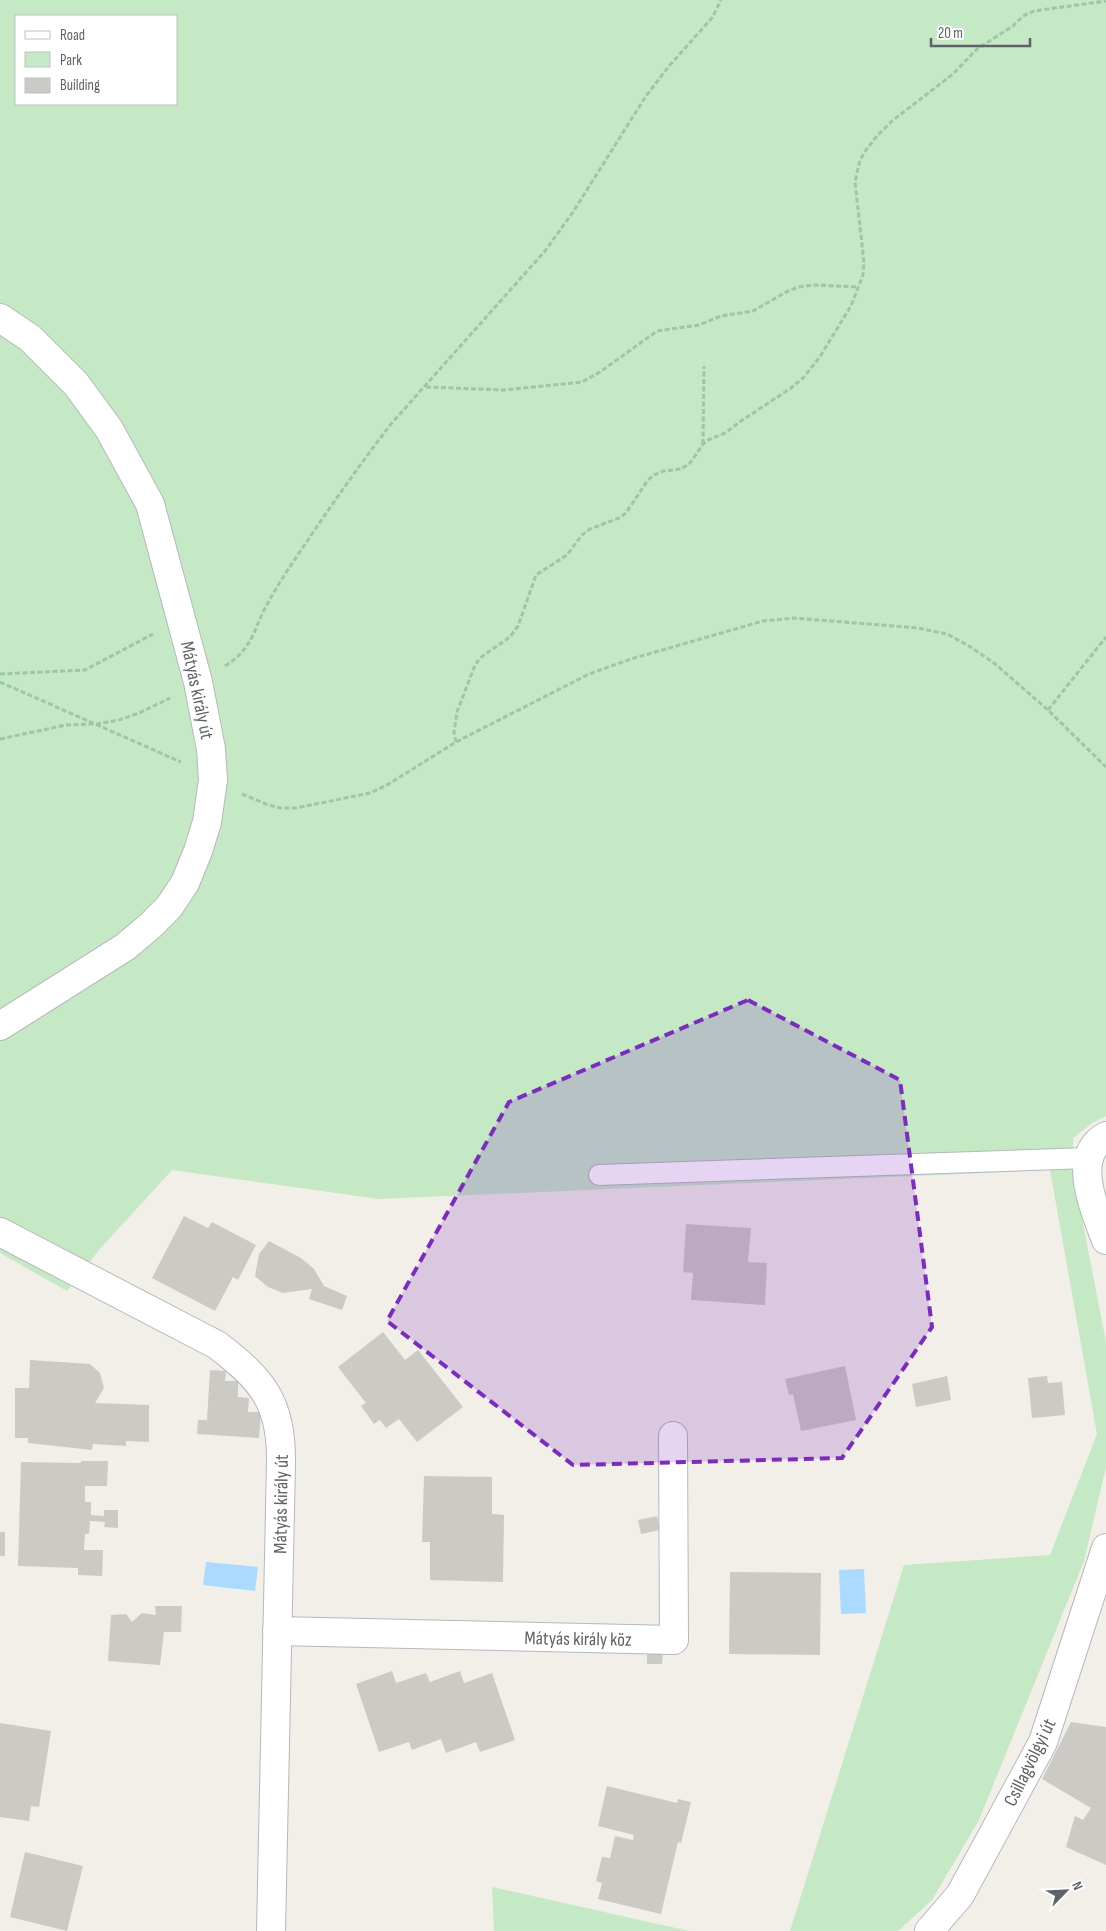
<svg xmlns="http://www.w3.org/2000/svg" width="1106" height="1931" font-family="'Sofia Sans Condensed',sans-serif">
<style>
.green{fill:#c5e8c5;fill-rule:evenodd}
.water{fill:#aadaff}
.building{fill:#cccac5}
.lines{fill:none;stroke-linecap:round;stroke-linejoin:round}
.service-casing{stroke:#b5b8bc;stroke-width:22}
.minor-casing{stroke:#b5b8bc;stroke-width:30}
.path{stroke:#9cc7a9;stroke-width:3;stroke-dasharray:5 2.5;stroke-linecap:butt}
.service{stroke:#fff;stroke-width:20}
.minor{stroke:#fff;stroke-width:28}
.marked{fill:#7b2cbf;fill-opacity:0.2;stroke:#7b2cbf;stroke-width:4;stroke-dasharray:10 6;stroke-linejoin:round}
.labels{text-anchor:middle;stroke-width:4;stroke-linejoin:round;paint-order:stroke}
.street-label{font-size:19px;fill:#5f6368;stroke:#fff}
</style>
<rect width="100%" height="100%" fill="#f1efe8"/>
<g class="green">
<path d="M 0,0 L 1106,0 L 1106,1116 L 1092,1123 L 1073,1138 L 1073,1173 L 1106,1342 L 1106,1467 L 1084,1561 L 979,1820 L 932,1900 L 898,1931 L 790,1931 L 904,1565 L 1050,1555 L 1097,1434 L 1050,1170 L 379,1199 L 172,1170 L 99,1250 L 67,1291 L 0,1253 ZM 16,16 L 176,16 L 176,104 L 16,104 Z"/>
<path d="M 492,1887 L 689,1931 L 494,1931 Z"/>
</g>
<g class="water">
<path d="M 206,1562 L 258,1567 L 255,1591 L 203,1585 Z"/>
<path d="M 864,1569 L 866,1613 L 841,1614 L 839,1570 Z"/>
</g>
<g class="building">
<path d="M 184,1216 L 208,1228 L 212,1222 L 256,1245 L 238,1280 L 233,1277 L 215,1311 L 152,1278 Z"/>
<path d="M 686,1224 L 751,1228 L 748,1262 L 767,1263 L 765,1305 L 691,1300 L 693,1273 L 683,1272 Z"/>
<path d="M 269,1241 L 301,1258 L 314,1269 L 324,1286 L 347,1296 L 342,1310 L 309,1299 L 312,1289 L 283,1293 L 268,1287 L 255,1276 L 259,1254 Z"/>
<path d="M 383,1332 L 405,1360 L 418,1350 L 463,1407 L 417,1442 L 399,1419 L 386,1428 L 380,1420 L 374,1424 L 361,1406 L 366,1403 L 338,1367 Z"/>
<path d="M 30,1360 L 90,1364 L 100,1373 L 104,1388 L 95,1403 L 149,1405 L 149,1442 L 126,1441 L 126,1446 L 93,1444 L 92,1450 L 28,1443 L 28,1438 L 15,1438 L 15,1388 L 29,1388 Z"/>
<path d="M 845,1366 L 856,1420 L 801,1431 L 793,1394 L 789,1395 L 785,1379 Z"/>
<path d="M 210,1370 L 226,1371 L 225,1381 L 238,1381 L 238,1397 L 249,1398 L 248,1412 L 261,1412 L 259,1438 L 197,1434 L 198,1420 L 207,1420 Z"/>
<path d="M 947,1376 L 951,1400 L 916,1407 L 912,1384 Z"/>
<path d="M 1047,1376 L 1048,1383 L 1062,1382 L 1065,1415 L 1032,1418 L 1028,1378 Z"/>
<path d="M 81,1461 L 108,1461 L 107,1486 L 85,1486 L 85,1502 L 91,1502 L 91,1515 L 104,1516 L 104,1510 L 118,1510 L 118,1528 L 104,1527 L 105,1522 L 90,1521 L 89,1534 L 85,1534 L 84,1550 L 103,1550 L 102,1576 L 78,1575 L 78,1568 L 18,1566 L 21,1462 L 81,1463 Z"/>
<path d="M 424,1476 L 492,1477 L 492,1514 L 504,1515 L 503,1582 L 430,1580 L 430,1542 L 422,1542 Z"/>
<path d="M 657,1516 L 660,1530 L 641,1534 L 638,1520 Z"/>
<rect x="0" y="1532" width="5" height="24"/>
<path d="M 730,1572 L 821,1573 L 820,1655 L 729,1654 Z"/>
<path d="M 155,1606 L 182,1606 L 181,1632 L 164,1632 L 160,1665 L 108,1661 L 111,1615 L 126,1614 L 132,1622 L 142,1613 L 156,1615 Z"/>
<path d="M 647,1650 L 663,1650 L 662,1664 L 647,1664 Z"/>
<path d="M 392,1671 L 396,1683 L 426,1673 L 430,1682 L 460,1671 L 464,1683 L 492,1673 L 515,1740 L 480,1752 L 476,1742 L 446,1753 L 441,1739 L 412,1750 L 409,1742 L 379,1752 L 356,1684 Z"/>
<path d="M 1071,1722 L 1106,1727 L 1106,1865 L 1066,1847 L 1075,1816 L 1083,1820 L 1091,1808 L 1042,1779 Z"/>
<path d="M 0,1723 L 51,1731 L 39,1807 L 31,1806 L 29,1821 L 0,1817 Z"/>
<path d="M 607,1786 L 677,1803 L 678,1799 L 691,1802 L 681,1843 L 678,1842 L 661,1914 L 598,1899 L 602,1883 L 596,1881 L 602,1857 L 610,1858 L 615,1836 L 633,1840 L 634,1835 L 598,1826 Z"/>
<path d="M 25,1852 L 83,1866 L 67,1931 L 10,1917 Z"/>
</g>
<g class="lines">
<g class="service-casing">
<path id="service" d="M 599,1175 L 1088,1158"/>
</g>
<g class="minor-casing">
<g id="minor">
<path d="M 0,318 L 30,338 L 76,384 L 109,429 L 150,504 L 198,682 L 211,749 L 213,780 L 207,822 L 198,851 L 185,883 L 169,907 L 150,926 L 125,947 L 0,1026"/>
<path d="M 1106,1136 C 1070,1156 1095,1211 1106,1240"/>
<path d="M 0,1232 L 217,1345 C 263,1380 282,1403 281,1463 L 271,1931"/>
<path d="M 277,1631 L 674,1640 L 673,1436"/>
<path d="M 929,1931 L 960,1895 L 1043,1742 L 1106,1548"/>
</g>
</g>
<g class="path">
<path d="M 426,387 L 504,390 L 582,382 L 600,372 L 657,331 L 699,325 L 721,316 L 753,311 L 788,291 L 799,287 L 813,285 L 859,287"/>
<path d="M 703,444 L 704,366"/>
<path d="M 225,666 C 247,653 253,636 262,614 C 269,600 277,587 285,574 C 319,523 354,472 391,424 L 545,251 L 573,212 L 646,96 L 669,66 L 712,18 L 721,0"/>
<path d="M 0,674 L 85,670 L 153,634"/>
<path d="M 0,682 L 181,762"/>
<path d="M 1048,710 L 1106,637"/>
<path d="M 0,739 L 66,725 L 97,724 L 119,720 L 139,713 L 170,698"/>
<path d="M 456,742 L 454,732 L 457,712 L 475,665 L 480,658 L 510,637 L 518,626 L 536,575 L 567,555 L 582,535 L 590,529 L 619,518 L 626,513 L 648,480 L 654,475 L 663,471 L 681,469 L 690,463 L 703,444 L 708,440 L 725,433 L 741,421 L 791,388 L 803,378 L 819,358 L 851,306 L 863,275 L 864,262 L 855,182 L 860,160 L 866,150 L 877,136 L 892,121 L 953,74 L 977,49 L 1013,26 L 1023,16 L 1034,11 L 1106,1"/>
<path d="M 242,794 L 266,804 L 280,808 L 296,808 L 370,793 L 387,785 L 456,742 L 589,674 L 631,659 L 763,621 L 794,618 L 918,628 L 947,634 L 969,646 L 994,663 L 1048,710 L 1106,767"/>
</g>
<use href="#service" class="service"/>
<use href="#minor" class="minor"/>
</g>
<path class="marked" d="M 748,1000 L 900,1080 L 932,1327 L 842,1458 L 573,1465 L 387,1321 L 509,1102 Z"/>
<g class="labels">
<g class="street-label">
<text transform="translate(198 690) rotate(78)" y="7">Mátyás király út</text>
<text transform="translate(280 1504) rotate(-89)" y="7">Mátyás király út</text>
<text transform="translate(578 1638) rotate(1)" y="7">Mátyás király köz</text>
<text transform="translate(1029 1762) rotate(-64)" y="7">Csillagvölgyi út</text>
</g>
</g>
<rect x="15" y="15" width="162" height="90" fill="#ffffff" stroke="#bfc1c3"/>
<rect x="25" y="31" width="25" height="8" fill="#ffffff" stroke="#bfc1c3"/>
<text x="60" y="40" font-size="15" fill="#5f6368">Road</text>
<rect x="25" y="52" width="25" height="15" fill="#c5e8c5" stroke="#bfc1c3"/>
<text x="60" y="65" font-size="15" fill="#5f6368">Park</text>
<rect x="25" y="78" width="25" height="15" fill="#cccac5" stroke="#bfc1c3"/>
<text x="60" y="90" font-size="15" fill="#5f6368">Building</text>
<g transform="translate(1066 1891) rotate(66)" stroke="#ffffff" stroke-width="4" paint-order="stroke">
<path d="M0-4L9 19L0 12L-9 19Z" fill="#5f6368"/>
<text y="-8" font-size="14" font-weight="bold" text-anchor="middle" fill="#5f6368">N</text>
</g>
<path d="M931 38v8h99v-8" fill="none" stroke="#5f6368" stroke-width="2.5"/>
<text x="938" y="38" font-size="15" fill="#5f6368" stroke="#ffffff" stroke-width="4" paint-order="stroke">20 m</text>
</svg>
